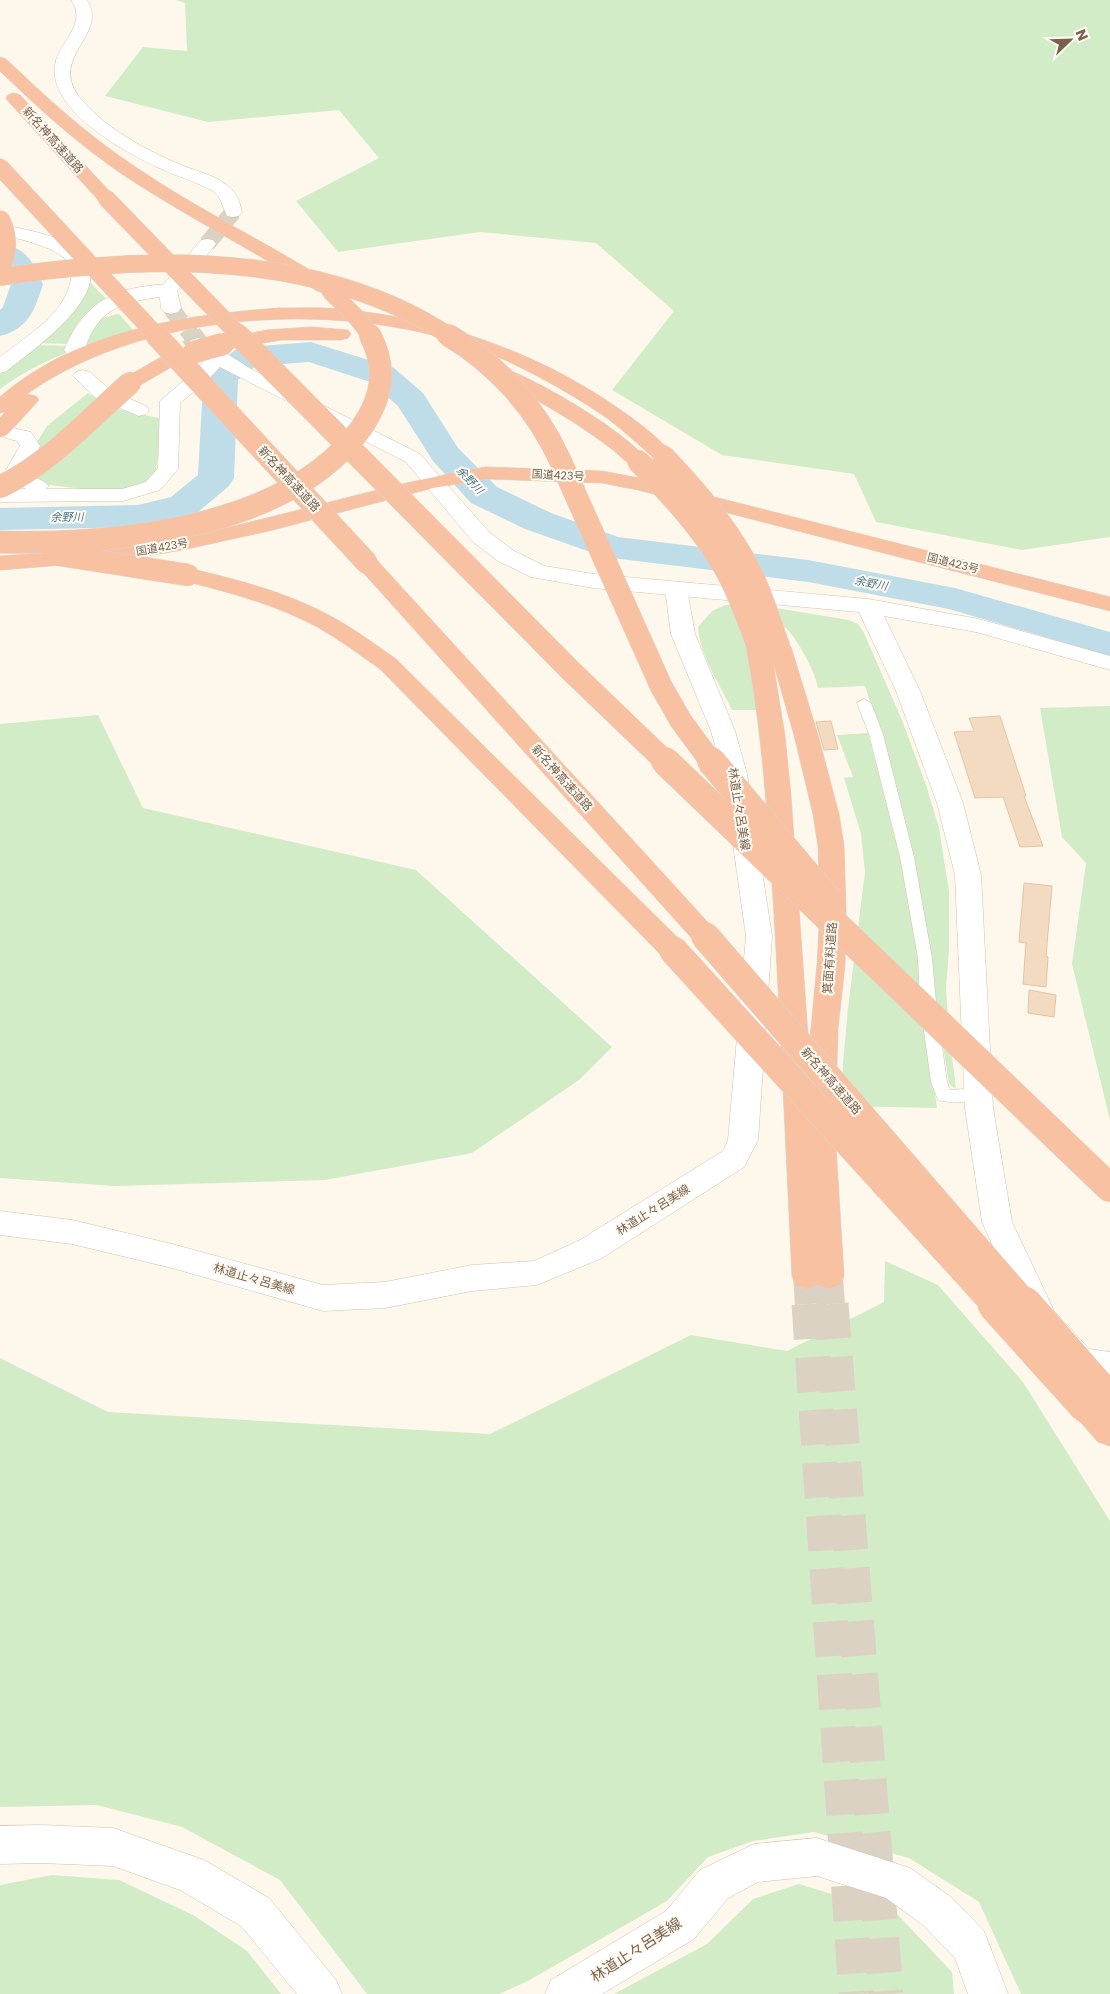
<svg xmlns="http://www.w3.org/2000/svg" width="1110" height="1994" font-family="Poppins,'Noto Sans JP',sans-serif">
<style>
.green{fill:#d3ecc8}
.lines{fill:none;stroke-linecap:round;stroke-linejoin:round}
.river{fill:#bedde8;fill-rule:evenodd}
.building{fill:#f3dbc2;stroke:#e6c3a2}
.secondary-tunnel-far1{stroke:#dcd2c3;stroke-width:17;stroke-dasharray:17 9;stroke-linecap:butt}
.secondary-tunnel{stroke:#dcd2c3;stroke-width:22;stroke-dasharray:22 11;stroke-linecap:butt}
.highway-tunnel-far1{stroke:#dcd2c3;stroke-width:28;stroke-dasharray:28 14;stroke-linecap:butt}
.highway-tunnel{stroke:#dcd2c3;stroke-width:35;stroke-dasharray:35 18;stroke-linecap:butt}
.lane-casing{stroke:#d0c1af;stroke-width:1}
.street-casing{stroke:#d0c1af;stroke-width:1}
.secondary-casing{stroke:#d3c2ad;stroke-width:1}
.highway-casing{stroke:#dcd6d0;stroke-width:1}
.lane{fill:#fff;fill-rule:evenodd}
.street{fill:#fff;fill-rule:evenodd}
.secondary{fill:#fff;fill-rule:evenodd}
.highway{fill:#f7c1a2;fill-rule:evenodd}
.highway-bridge-far3-casing{stroke:#dcd6d0;stroke-width:18;stroke-linecap:butt}
.highway-bridge-far2-casing{stroke:#dcd6d0;stroke-width:23;stroke-linecap:butt}
.highway-bridge-far1-casing{stroke:#dcd6d0;stroke-width:29;stroke-linecap:butt}
.highway-bridge-casing{stroke:#dcd6d0;stroke-width:36;stroke-linecap:butt}
.highway-bridge-far3{stroke:#f7c1a2;stroke-width:17}
.highway-bridge-far2{stroke:#f7c1a2;stroke-width:22}
.highway-bridge-far1{stroke:#f7c1a2;stroke-width:28}
.highway-bridge{stroke:#f7c1a2;stroke-width:35}
.labels{text-anchor:middle;stroke-width:4;stroke-linejoin:round;paint-order:stroke}
.far-street-label{font-size:11px;fill:#79614c;stroke:#fffbf2}
.far-water-label{font-size:11px;font-style:italic;fill:#45798c;stroke:#fffbf2}
.street-label{font-size:12px;fill:#79614c;stroke:#fffbf2}
.near-street-label{font-size:15px;fill:#79614c;stroke:#fffbf2}
</style>
<rect width="100%" height="100%" fill="#fdf8eb"/>
<g class="green">
<path d="M 176,0 L 1110,0 L 1110,537 L 1022,550 L 876,522 L 854,474 L 722,455 L 612,390 L 674,311 L 596,243 L 480,232 L 338,252 L 296,201 L 379,158 L 339,110 L 208,122 L 105,96 L 143,47 L 187,51 L 185,3 Z"/>
<path d="M 90,282 L 108,301 L 79,322 L 66,344 L 36,343 L 69,318 L 80,303 L 86,283 Z"/>
<path d="M 119,314 L 133,330 C 87,344 39,360 0,389 L 0,374 L 36,345 L 81,346 C 92,325 94,318 119,314 Z"/>
<path d="M 88,393 L 113,408 L 163,419 L 155,478 L 127,492 L 92,490 L 32,483 L 32,450 L 47,426 Z"/>
<path d="M 725,605 L 757,605 L 849,620 L 858,624 L 863,631 L 902,720 L 926,785 L 939,828 L 949,891 L 949,950 L 946,989 L 949,1032 L 956,1089 L 949,1084 L 925,932 L 884,746 L 865,686 L 818,688 C 815,671 798,640 786,628 C 783,626 779,625 775,623 L 747,643 L 758,710 L 732,710 C 720,684 700,656 698,627 L 712,611 Z"/>
<path d="M 1110,706 L 1110,1120 L 1072,964 L 1086,863 L 1062,837 L 1040,708 Z"/>
<path d="M 98,715 L 143,808 L 416,870 L 612,1047 L 579,1080 L 472,1153 L 325,1180 L 114,1186 L 0,1178 L 0,724 Z"/>
<path d="M 868,733 L 909,892 L 937,1108 L 841,1106 L 843,1063 L 848,1008 L 865,872 L 861,834 L 844,778 L 853,777 L 837,735 Z"/>
<path d="M 885,1261 L 938,1285 L 1023,1382 L 1110,1521 L 1110,1994 L 1021,1994 L 979,1902 L 909,1858 L 814,1832 L 753,1841 L 708,1857 L 667,1901 L 528,1981 L 499,1994 L 367,1994 L 280,1880 L 182,1827 L 97,1805 L 0,1807 L 0,1358 L 108,1412 L 490,1434 L 691,1335 L 787,1351 L 884,1302 Z"/>
<path d="M 52,1875 L 119,1880 L 193,1915 L 247,1951 L 281,1994 L 0,1994 L 0,1885 Z"/>
<path d="M 799,1884 L 897,1914 L 952,1972 L 954,1994 L 614,1994 L 707,1944 L 753,1899 Z"/>
</g>
<g class="lines">
<g class="river">
<path d="M 0,243 C 27,249 32,260 43,284 C 35,309 29,329 0,336 L 0,310 L 3,307 L 11,284 L 4,267 L 0,265 Z"/>
<path d="M 311,342 L 394,368 L 423,393 L 458,448 L 497,487 L 551,513 L 618,537 L 808,560 L 955,588 L 1110,632 L 1110,656 L 949,609 L 808,582 L 612,558 L 599,555 L 525,529 L 471,503 L 433,461 L 398,406 L 370,382 L 309,362 L 256,366 L 238,380 L 234,478 L 229,486 L 197,513 L 138,527 L 0,530 L 0,508 L 138,505 L 171,497 L 198,475 L 203,385 L 211,369 L 235,350 L 247,347 Z"/>
</g>
</g>
<g class="building">
<path d="M 1000,716 L 1026,796 L 1024,796 L 1043,846 L 1020,847 L 1003,797 L 975,798 L 954,732 L 974,731 L 969,718 Z"/>
<path d="M 831,721 L 838,749 L 824,750 L 816,722 Z"/>
<path d="M 1024,883 L 1052,886 L 1046,956 L 1048,957 L 1046,987 L 1023,984 L 1026,943 L 1019,942 Z"/>
<path d="M 1029,990 L 1056,995 L 1054,1017 L 1028,1013 Z"/>
</g>
<g class="lines">
<g class="secondary-tunnel-far1">
<path d="M 207,244 L 233,212"/>
<path d="M 171,308 L 192,336"/>
</g>
<path class="secondary-tunnel" d="M 191,335 L 198,344"/>
<g class="highway-tunnel-far1">
<path d="M 807,1276 L 809,1305"/>
<path d="M 829,1276 L 831,1305"/>
</g>
<g class="highway-tunnel">
<path d="M 809,1304 L 856,1994"/>
<path d="M 831,1304 L 886,1994"/>
</g>
<g class="lane-casing">
<path id="lane" d="M 864,699 L 871,703 L 883,734 L 914,857 L 932,958 L 936,1002 L 947,1082 L 950,1090 L 978,1088 L 984,1090 L 986,1094 L 984,1098 C 971,1102 951,1104 938,1100 L 931,1082 L 920,1002 L 918,958 L 900,857 L 869,734 L 857,703 Z"/>
</g>
<g class="street-casing">
<g id="street">
<path d="M 0,224 C 25,230 59,234 79,252 C 123,289 31,351 7,371 L 0,373 L 0,357 C 26,336 65,315 71,279 C 72,273 72,266 67,261 C 55,246 18,239 0,234 Z"/>
<path d="M 168,284 L 175,286 L 177,290 L 175,294 C 145,301 115,298 95,327 C 89,335 87,346 81,354 L 74,356 L 67,354 L 64,350 C 85,300 116,287 168,284 Z"/>
<path d="M 217,352 L 224,354 L 227,358 C 214,376 197,389 180,403 L 178,469 L 160,490 L 123,501 L 0,502 L 0,490 L 26,489 L 15,483 L 6,470 L 20,446 L 17,441 L 6,438 L 3,434 L 6,430 L 13,428 L 31,432 L 40,446 L 28,470 C 33,480 43,478 49,486 L 46,489 L 122,489 L 146,482 L 158,468 L 160,401 L 195,371 L 210,354 Z"/>
<path d="M 83,370 L 90,372 L 110,390 L 146,406 L 149,410 L 146,414 L 139,416 L 96,398 L 73,376 L 76,372 Z"/>
<path d="M 676,582 L 684,584 L 687,589 L 695,634 L 735,731 L 747,774 L 772,936 L 758,1140 L 744,1167 L 602,1258 L 537,1285 L 472,1291 L 385,1308 L 323,1311 L 172,1268 L 72,1244 L 0,1235 L 0,1211 L 72,1220 L 172,1244 L 323,1285 L 385,1282 L 472,1265 L 534,1261 L 580,1240 L 723,1151 L 728,1140 L 746,936 L 723,774 L 711,731 L 671,634 L 665,589 L 668,584 Z"/>
<path d="M 979,1097 L 989,1100 L 993,1108 L 1012,1222 L 1054,1311 L 1089,1349 L 1110,1352 L 1110,1378 C 1097,1377 1083,1377 1071,1372 C 1062,1368 1031,1329 1026,1319 L 982,1222 L 965,1108 L 969,1100 Z"/>
<path d="M 41,1825 L 113,1828 L 204,1860 L 269,1898 L 336,1980 L 342,1994 L 297,1994 L 241,1926 L 180,1890 L 113,1866 L 41,1863 L 0,1864 L 0,1826 Z"/>
<path d="M 817,1838 L 910,1868 L 951,1897 L 984,1931 L 1008,1994 L 968,1994 L 955,1958 L 923,1925 L 886,1898 L 817,1876 L 758,1882 L 728,1898 L 694,1939 L 602,1994 L 545,1994 L 551,1980 L 666,1911 L 700,1870 L 754,1844 Z"/>
</g>
</g>
<g class="secondary-casing">
<g id="secondary">
<path d="M 71,0 L 87,0 C 109,34 50,56 78,95 C 100,125 145,150 179,164 C 194,171 214,174 228,186 C 236,192 240,202 242,212 L 239,216 L 233,217 L 227,216 L 219,197 L 213,191 C 195,181 175,176 157,167 C 122,151 36,103 58,55 C 66,37 86,21 71,0 Z"/>
<path d="M 207,239 L 213,240 L 216,244 L 177,291 L 181,308 L 178,312 L 171,314 L 164,312 L 161,308 L 159,290 L 201,240 Z"/>
<path d="M 198,338 L 205,340 L 251,369 L 420,454 L 489,532 L 514,551 L 545,566 L 593,574 L 868,599 L 979,619 L 1110,656 L 1110,670 L 976,632 L 884,616 L 920,691 L 963,803 L 981,875 L 993,1108 L 989,1116 L 979,1119 L 969,1116 L 965,1108 L 955,875 L 937,803 L 896,691 L 859,612 L 593,588 L 531,577 L 498,561 L 473,542 L 406,462 L 214,364 L 188,344 L 191,340 Z"/>
</g>
</g>
<g class="highway-casing">
<g id="highway">
<path d="M 0,57 L 6,59 C 46,97 87,135 134,166 C 197,209 266,242 331,283 L 333,287 L 331,291 L 324,293 L 317,291 C 253,250 185,216 122,174 C 78,144 38,108 0,71 Z"/>
<path d="M 14,93 L 20,95 L 112,194 L 115,198 L 112,202 L 106,203 L 100,202 L 8,101 L 6,98 L 8,95 Z"/>
<path d="M 279,308 C 300,308 320,307 340,309 C 435,318 523,347 603,398 C 624,412 660,436 673,456 L 670,460 L 663,462 L 656,460 C 640,446 624,431 607,418 C 575,396 541,377 505,360 C 367,297 152,305 27,394 L 36,396 L 39,400 L 7,435 L 0,437 L 0,418 L 5,412 L 0,413 L 0,397 C 76,331 183,315 279,308 Z"/>
<path d="M 311,327 L 348,330 L 351,334 L 348,338 L 341,340 L 281,340 L 223,350 L 216,348 L 213,344 L 216,340 L 267,330 Z"/>
<path d="M 194,346 L 201,348 L 204,352 L 201,356 L 175,365 L 137,387 L 130,389 L 123,387 L 120,383 L 123,379 L 161,357 Z"/>
<path d="M 494,365 C 528,373 629,433 648,461 L 645,465 C 630,469 624,459 613,450 C 574,420 532,396 487,375 L 484,371 L 487,367 Z"/>
<path d="M 486,467 L 602,471 L 639,478 L 1110,597 L 1110,611 L 638,490 L 602,483 L 486,479 L 433,488 L 269,531 L 182,550 L 125,560 L 0,570 L 0,556 C 60,552 121,548 180,537 C 283,518 383,484 486,467 Z"/>
<path d="M 367,556 L 375,558 L 714,929 L 718,936 L 714,943 L 705,945 L 696,943 L 359,568 L 356,563 L 359,558 Z"/>
<path d="M 188,568 C 239,580 290,593 336,619 C 357,631 376,645 396,659 L 683,943 L 686,950 L 683,957 L 673,959 L 663,957 L 380,669 C 360,655 340,640 319,628 C 275,604 228,592 180,580 L 177,575 L 180,570 Z"/>
<path d="M 758,639 L 766,641 L 769,645 L 771,642 L 779,640 L 787,642 L 791,647 L 818,735 L 839,814 L 844,846 L 846,910 L 845,965 L 838,1028 L 835,1131 L 844,1276 L 840,1285 L 829,1289 L 818,1285 L 807,1289 L 796,1285 L 792,1276 C 786,1155 781,1034 774,913 C 768,824 763,734 746,646 L 750,641 ZM 773,662 L 794,735 L 813,814 L 818,846 L 820,910 L 817,965 L 809,1050 L 791,796 L 785,736 Z"/>
<path d="M 1087,1392 L 1099,1396 L 1110,1409 L 1110,1446 L 1098,1442 L 1075,1416 L 1071,1406 L 1075,1396 Z"/>
</g>
</g>
<use href="#lane" class="lane"/>
<use href="#street" class="street"/>
<use href="#secondary" class="secondary"/>
<use href="#highway" class="highway"/>
<g class="highway-bridge-far3-casing">
<g id="highway-bridge-far3">
<path d="M 0,167 L 157,336"/>
<path d="M 106,198 L 240,336"/>
<path d="M 0,271 C 9,253 10,237 1,219"/>
<path d="M 0,277 C 137,257 286,251 414,315 C 426,321 438,329 450,336"/>
<path d="M 330,291 L 357,318 L 371,336"/>
</g>
</g>
<g class="highway-bridge-far2-casing">
<g id="highway-bridge-far2">
<path d="M 156,335 L 367,563"/>
<path d="M 238,335 L 571,671 L 667,763"/>
<path d="M 448,335 C 497,364 536,408 560,460 L 661,686 L 681,721 L 712,763"/>
<path d="M 194,352 L 223,344"/>
<path d="M 663,456 C 697,492 730,530 752,575 C 763,598 770,623 779,647"/>
<path d="M 638,461 C 670,494 702,528 725,568 C 739,593 748,620 758,646"/>
<path d="M 0,487 C 51,462 88,420 130,383"/>
<path d="M 0,542 C 115,545 289,529 362,427 C 383,396 387,368 370,335"/>
<path d="M 54,554 L 188,575"/>
</g>
</g>
<g class="highway-bridge-far1-casing">
<g id="highway-bridge-far1">
<path d="M 665,761 L 1110,1188"/>
<path d="M 711,761 L 829,901"/>
<path d="M 705,936 L 1025,1305"/>
<path d="M 673,950 L 996,1305"/>
</g>
</g>
<g class="highway-bridge-casing">
<g id="highway-bridge">
<path d="M 995,1304 L 1087,1406"/>
<path d="M 1024,1304 L 1107,1399"/>
</g>
</g>
<use href="#highway-bridge-far3" class="highway-bridge-far3"/>
<use href="#highway-bridge-far2" class="highway-bridge-far2"/>
<use href="#highway-bridge-far1" class="highway-bridge-far1"/>
<use href="#highway-bridge" class="highway-bridge"/>
</g>
<g class="labels">
<g class="far-street-label">
<text transform="translate(558 475) rotate(3)" y="4">国道423号</text>
<text transform="translate(162 547) rotate(-10)" y="4">国道423号</text>
<text transform="translate(953 563) rotate(14)" y="4">国道423号</text>
</g>
<g class="far-water-label">
<text transform="translate(470 480) rotate(46)" y="4">余野川</text>
<text transform="translate(67 517) rotate(-1)" y="4">余野川</text>
<text transform="translate(871 583) rotate(11)" y="4">余野川</text>
</g>
<g class="street-label">
<text transform="translate(53 140) rotate(48)" y="4">新名神高速道路</text>
<text transform="translate(289 479) rotate(47)" y="4">新名神高速道路</text>
<text transform="translate(562 778) rotate(48)" y="4">新名神高速道路</text>
<text transform="translate(739 809) rotate(81)" y="4">林道止々呂美線</text>
<text transform="translate(830 958) rotate(-86)" y="4">箕面有料道路</text>
<text transform="translate(831 1081) rotate(49)" y="4">新名神高速道路</text>
<text transform="translate(653 1210) rotate(-32)" y="4">林道止々呂美線</text>
<text transform="translate(254 1279) rotate(16)" y="4">林道止々呂美線</text>
</g>
<g class="near-street-label">
<text transform="translate(636 1950) rotate(-33)" y="5">林道止々呂美線</text>
</g>
</g>
<g transform="translate(1070 40) rotate(67)" stroke="#fffbf2" stroke-width="4" paint-order="stroke">
<path d="M0-4L9 19L0 12L-9 19Z" fill="#79614c"/>
<text y="-8" font-size="14" font-weight="bold" text-anchor="middle" fill="#79614c">N</text>
</g>
</svg>
